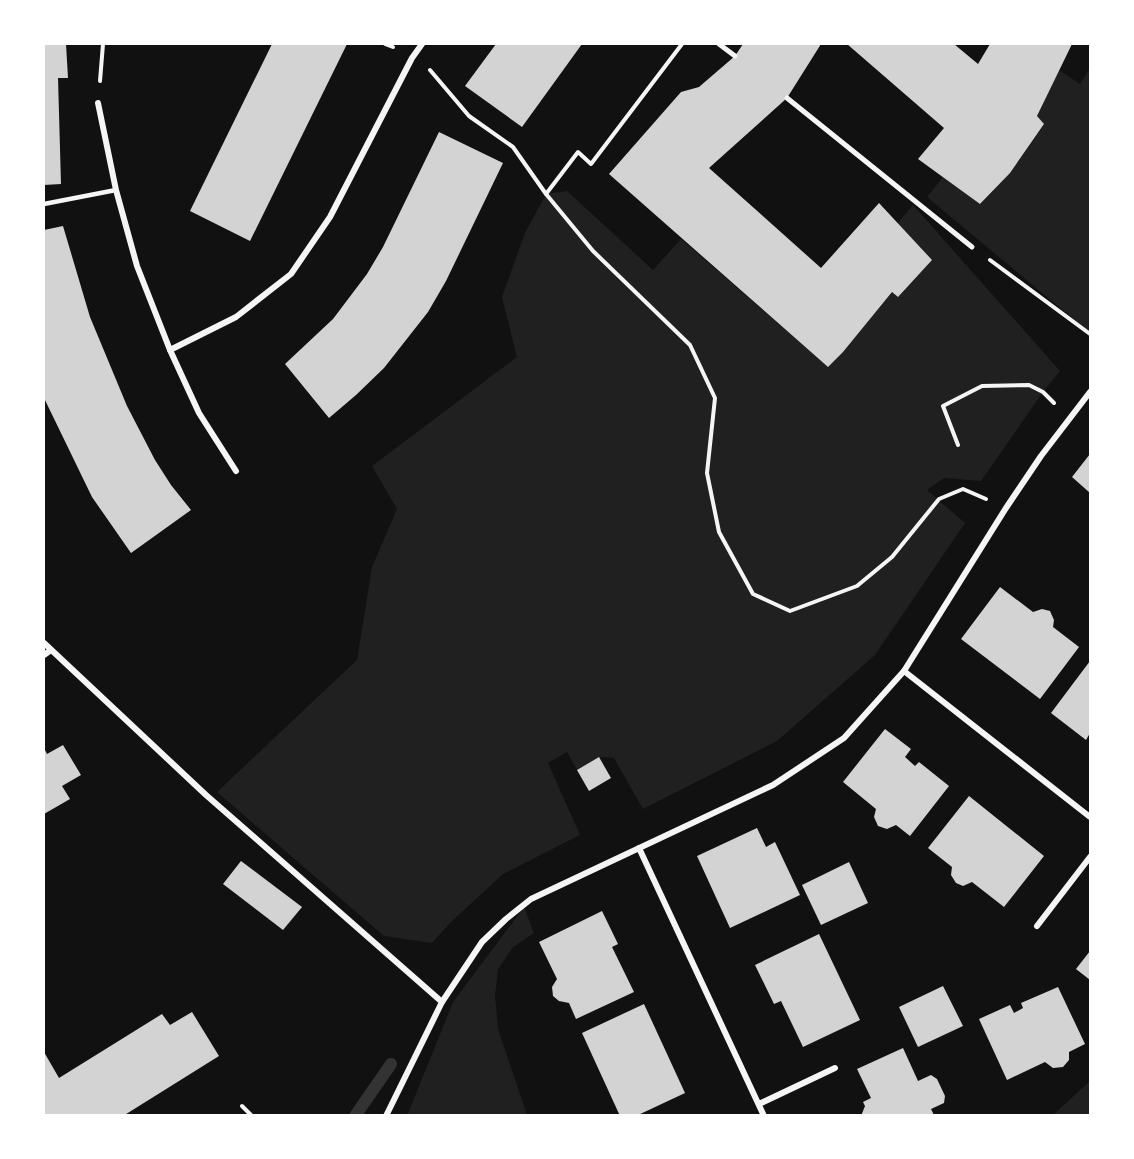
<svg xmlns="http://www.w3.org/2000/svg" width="1134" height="1159" font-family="'Roboto Condensed',sans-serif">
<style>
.green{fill:#202020}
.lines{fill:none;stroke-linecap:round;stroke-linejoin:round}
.stream{stroke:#333;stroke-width:12}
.building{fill:#d3d3d3}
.path{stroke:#f5f5f5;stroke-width:4}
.service{stroke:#f5f5f5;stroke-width:4.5}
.pedestrian{stroke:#f5f5f5;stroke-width:5}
.minor{stroke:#f5f5f5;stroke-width:6}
</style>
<rect width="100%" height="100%" fill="#111"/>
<g class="green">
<path d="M 1090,68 L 1090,331 L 1089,332 L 927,197 L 943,177 L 981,204 L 1010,173 L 1044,125 L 1037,116 L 1059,70 L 1080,84 Z"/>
<path d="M 567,191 L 653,270 L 681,239 L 828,367 L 843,352 L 892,292 L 898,297 L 931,260 L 897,224 L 913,205 L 1060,371 L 1043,392 L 981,481 L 944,478 L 927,490 L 965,523 L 875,655 L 777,741 L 643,809 L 614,758 L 599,757 L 577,770 L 567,752 L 548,763 L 580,835 L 503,874 L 450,923 L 432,943 L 384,936 L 217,792 L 357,660 L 372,567 L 397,509 L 372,466 L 517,357 L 502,297 L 525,233 L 546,194 Z"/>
<path d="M 524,907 L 534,933 L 513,947 L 498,969 L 495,996 L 498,1029 L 527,1115 L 407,1116 L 453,1002 Z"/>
<path d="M 1090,1081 L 1090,1115 L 1053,1115 Z"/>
</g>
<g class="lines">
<path class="stream" d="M 355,1116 L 391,1064"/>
</g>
<g class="building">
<path d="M 44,44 L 66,44 L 68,78 L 58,78 L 61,184 L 44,185 Z"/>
<path d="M 272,44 L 347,44 L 250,241 L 190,211 Z"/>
<path d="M 496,44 L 582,44 L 522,127 L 465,86 Z"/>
<path d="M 743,44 L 821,44 L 787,98 L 709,168 L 821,268 L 879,203 L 932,260 L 898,297 L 892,292 L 843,352 L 828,367 L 609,174 L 681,92 L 699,87 L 735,56 Z"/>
<path d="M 847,44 L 954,44 L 978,64 L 990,44 L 1072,44 L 1037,116 L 1044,124 L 1010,173 L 980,204 L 918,159 L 944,128 Z"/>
<path d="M 439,132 L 503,163 L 446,281 L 428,312 L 384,368 L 356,395 L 329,418 L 285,364 L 333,319 L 367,274 L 383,247 Z"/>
<path d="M 63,226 L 90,317 L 127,406 L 155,460 L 171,485 L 191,510 L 131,553 L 92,497 L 44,398 L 44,230 Z"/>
<path d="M 1090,454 L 1090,493 L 1072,477 Z"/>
<path d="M 1000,587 L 1033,612 L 1042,609 L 1050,611 L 1054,620 L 1053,627 L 1079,647 L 1040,699 L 961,639 Z"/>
<path d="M 1090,661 L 1090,733 L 1086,740 L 1051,713 Z"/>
<path d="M 885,729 L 911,749 L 905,757 L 915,766 L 919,762 L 949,786 L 910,836 L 896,825 L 887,829 L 878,826 L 874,817 L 876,809 L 843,782 Z"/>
<path d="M 63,745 L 81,775 L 62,786 L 70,799 L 44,814 L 44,748 L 47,754 Z"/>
<path d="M 599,757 L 611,778 L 589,791 L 577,770 Z"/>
<path d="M 969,796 L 1044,856 L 1004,907 L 972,882 L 963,886 L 956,883 L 951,875 L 952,867 L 928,848 Z"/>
<path d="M 757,828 L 766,847 L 775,842 L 800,895 L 730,928 L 697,856 Z"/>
<path d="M 241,861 L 302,907 L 283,930 L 223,884 Z"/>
<path d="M 849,862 L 868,903 L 821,925 L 802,885 Z"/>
<path d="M 602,911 L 618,944 L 612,947 L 634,992 L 576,1019 L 569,1003 L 559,1001 L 553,996 L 552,987 L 557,979 L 539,942 Z"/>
<path d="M 819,934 L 860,1020 L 803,1047 L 781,1001 L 774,1004 L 755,965 Z"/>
<path d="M 1090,951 L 1090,980 L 1076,969 Z"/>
<path d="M 943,986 L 963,1026 L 918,1047 L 899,1007 Z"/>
<path d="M 1058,987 L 1085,1044 L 1069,1052 L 1069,1060 L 1063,1067 L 1053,1068 L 1045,1062 L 1007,1080 L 979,1019 L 1010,1005 L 1014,1013 L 1023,1008 L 1021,1003 Z"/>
<path d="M 644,1004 L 685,1093 L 636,1116 L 620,1116 L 582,1033 Z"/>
<path d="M 192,1012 L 219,1056 L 123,1116 L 44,1116 L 44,1052 L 59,1078 L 162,1014 L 170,1025 Z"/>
<path d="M 903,1048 L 918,1081 L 931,1075 L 937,1079 L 945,1096 L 944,1103 L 931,1109 L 934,1115 L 932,1116 L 861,1116 L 865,1106 L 863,1102 L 871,1098 L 857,1069 Z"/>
</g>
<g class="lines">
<g class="path">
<path d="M 385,44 L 393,47"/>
<path d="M 430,70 L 469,116 L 513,147 L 546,194 L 593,251 L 690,345 L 715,398 L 707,473 L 719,532 L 753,594 L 790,611 L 857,586 L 892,557 L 939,499 L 963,489 L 986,499"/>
<path d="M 100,81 L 103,44"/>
<path d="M 546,194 L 578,152 L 591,164 L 682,44"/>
<path d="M 990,260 L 1090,334"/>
<path d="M 958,445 L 943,406 L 982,386 L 1029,385 L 1043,392 L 1054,403"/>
<path d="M 242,1106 L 252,1116"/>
</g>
<path class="service" d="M 44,204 L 116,190"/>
<g class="pedestrian">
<path d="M 719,44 L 735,56"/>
<path d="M 787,98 L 972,247"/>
</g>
<g class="minor">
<path d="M 98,103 L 116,190 L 137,266 L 170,350 L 199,413 L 236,471"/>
<path d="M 170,350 L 236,317 L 291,274 L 330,217 L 412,58 L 422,44"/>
<path d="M 44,643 L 206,795 L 442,1002 L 386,1116"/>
<path d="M 44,655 L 51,650"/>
<path d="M 904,671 L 1090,817"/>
<path d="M 639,848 L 764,1116"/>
<path d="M 1037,926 L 1090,857"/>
<path d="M 442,1002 L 482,942 L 506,919 L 531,899 L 773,785 L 844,738 L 904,671 L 1006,508 L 1041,456 L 1090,392"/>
<path d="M 759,1104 L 835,1068"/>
</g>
</g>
<rect width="1134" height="1159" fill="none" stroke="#ffffff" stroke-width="90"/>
</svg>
